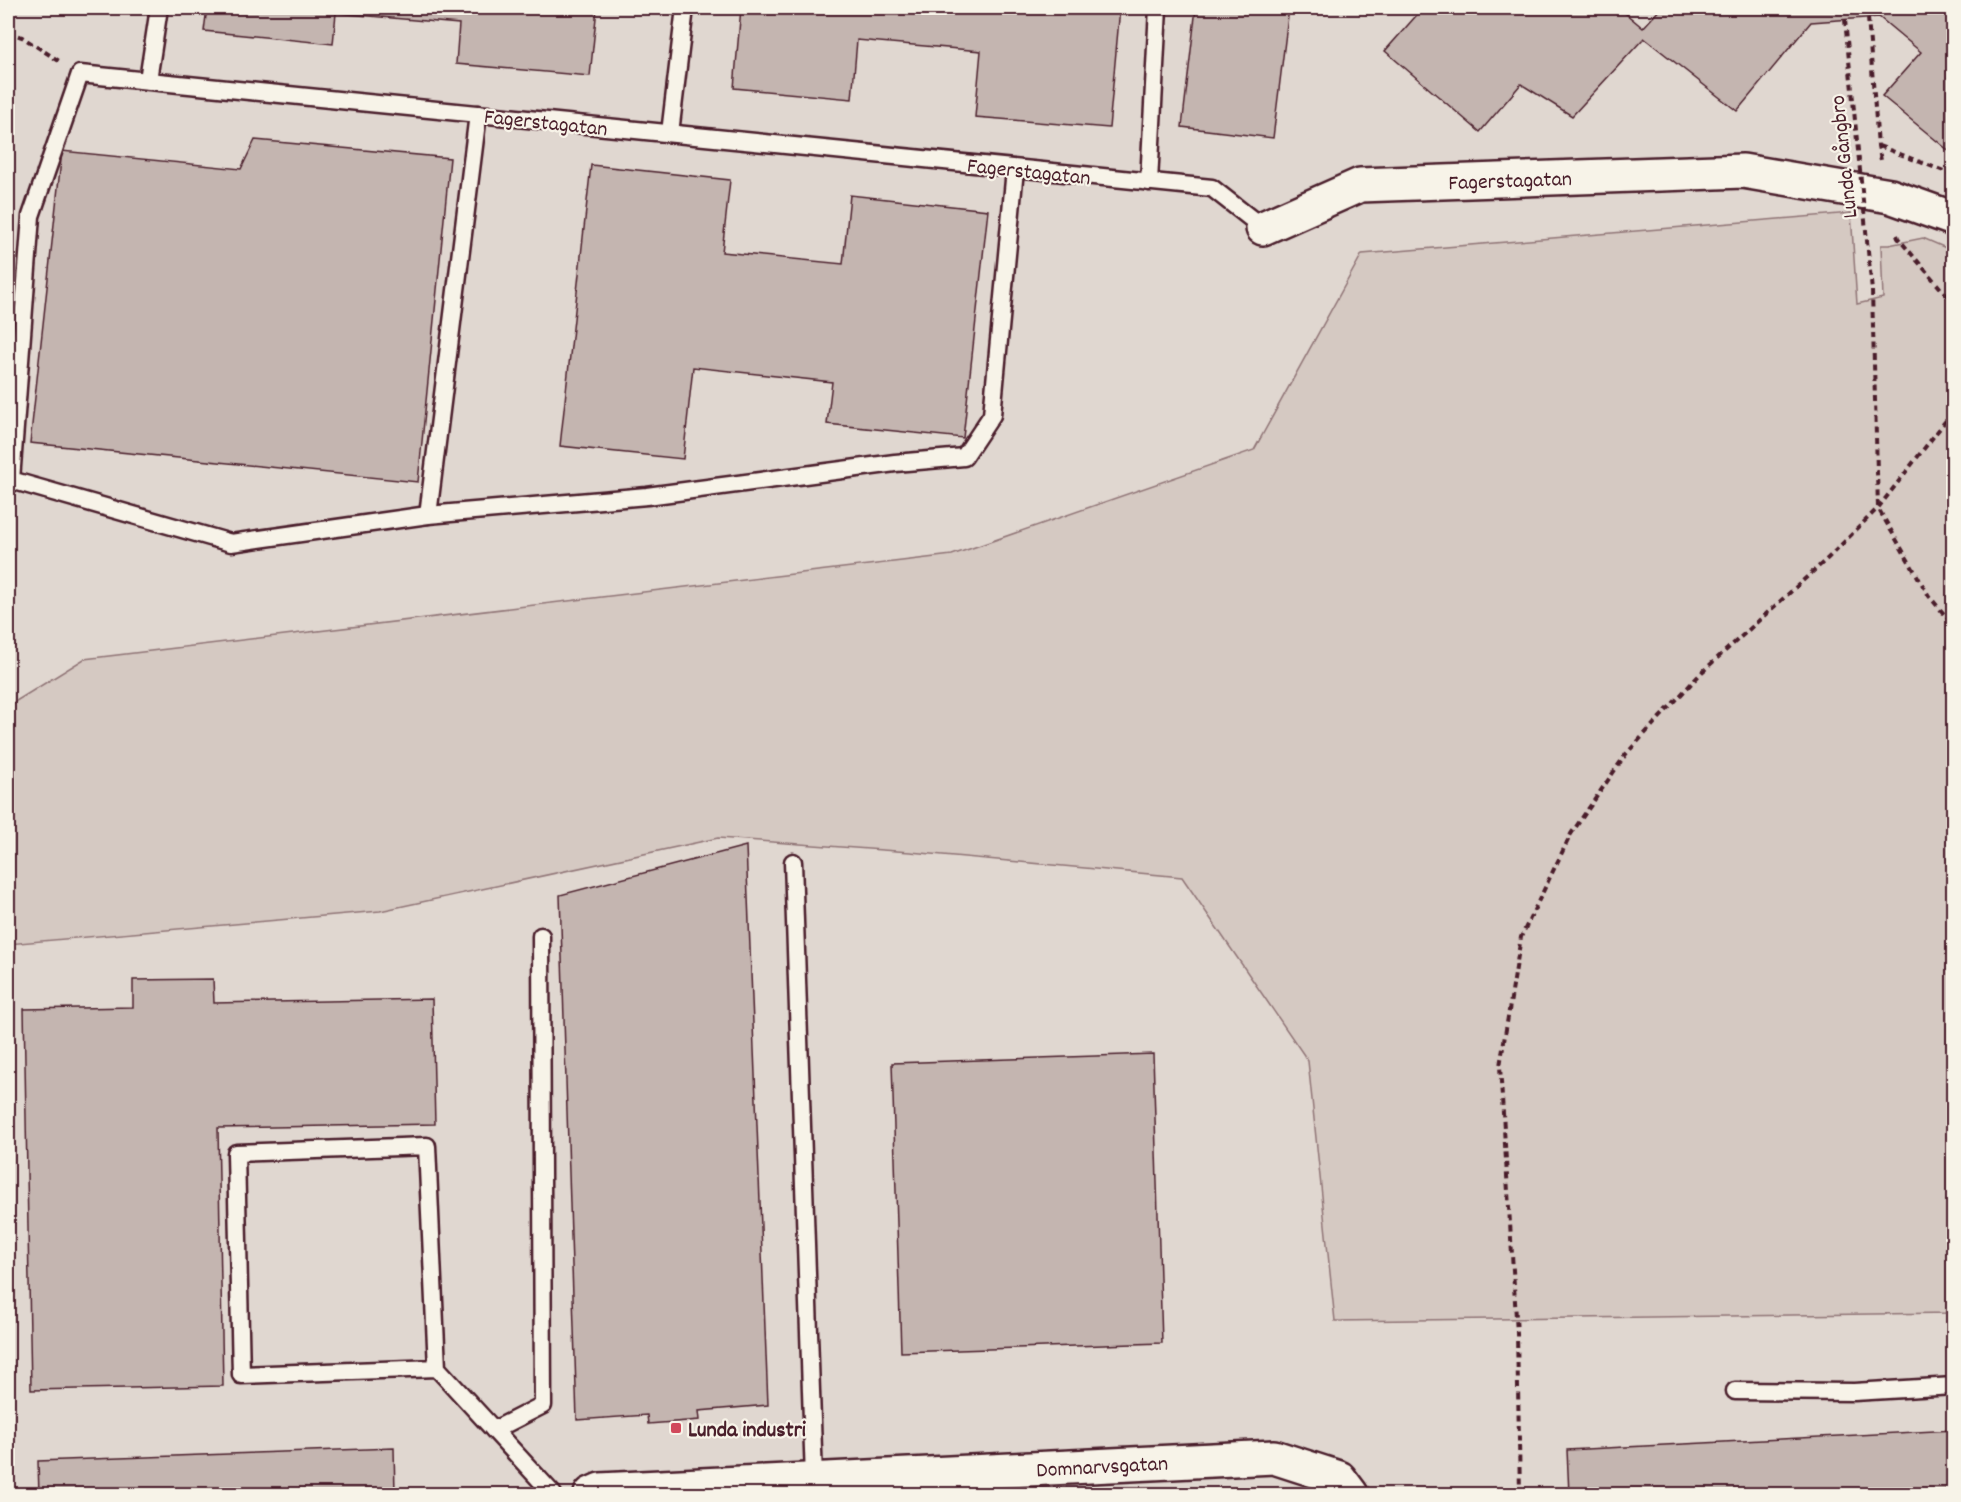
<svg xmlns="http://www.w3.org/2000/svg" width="1961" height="1502" font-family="Dekko,sans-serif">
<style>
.built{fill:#e0d7d0}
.green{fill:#d5c9c2;stroke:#907476;stroke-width:1.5}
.building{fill:#c4b5b0;stroke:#4a1f2b;stroke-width:1.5}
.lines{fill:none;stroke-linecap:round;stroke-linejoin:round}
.lane-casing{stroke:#4a1f2b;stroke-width:21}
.street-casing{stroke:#4a1f2b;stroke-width:38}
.path{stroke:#4a1f2b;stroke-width:4;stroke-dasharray:6 4.5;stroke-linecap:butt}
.lane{stroke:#f7f3e8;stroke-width:16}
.street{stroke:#f7f3e8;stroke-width:33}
.path-bridge{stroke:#4a1f2b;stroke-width:4;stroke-dasharray:6 4.5;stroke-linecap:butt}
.poi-dot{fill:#d1495b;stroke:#f7f3e8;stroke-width:2}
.labels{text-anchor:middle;stroke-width:4.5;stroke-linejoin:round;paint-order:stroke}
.street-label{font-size:22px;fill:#4a1f2b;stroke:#f7f3e8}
.poi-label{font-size:22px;font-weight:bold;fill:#4a1f2b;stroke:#f7f3e8;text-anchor:start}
</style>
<rect width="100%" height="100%" fill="#ece6dd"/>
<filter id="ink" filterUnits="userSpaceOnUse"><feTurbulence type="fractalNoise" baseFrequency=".0167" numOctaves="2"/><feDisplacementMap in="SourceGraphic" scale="12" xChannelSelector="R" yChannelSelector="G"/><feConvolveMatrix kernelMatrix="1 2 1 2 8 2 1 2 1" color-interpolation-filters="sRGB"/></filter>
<g filter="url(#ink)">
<rect class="built" x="8" y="8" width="1945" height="1486"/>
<path class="green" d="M 1851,213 L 1857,304 L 1883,298 L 1881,245 L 1889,245 L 1923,238 L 1953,251 L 1953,1313 L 1335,1321 L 1308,1061 L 1182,877 L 910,852 L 718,838 L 380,911 L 8,944 L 8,706 L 84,659 L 952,555 L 1254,450 L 1362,254 Z"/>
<g class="building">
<path d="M 207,8 L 597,8 L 590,76 L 456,64 L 459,24 L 336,13 L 333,44 L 204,31 Z"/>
<path d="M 741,8 L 1120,8 L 1109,128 L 975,117 L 981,51 L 857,40 L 852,99 L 734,88 Z"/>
<path d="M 1196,8 L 1289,8 L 1273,138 L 1182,127 Z"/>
<path d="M 1423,8 L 1619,8 L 1643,28 L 1661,8 L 1807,8 L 1810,10 L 1835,8 L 1954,8 L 1954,155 L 1882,96 L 1921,52 L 1879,17 L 1811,22 L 1737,111 L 1644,38 L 1572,116 L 1521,84 L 1480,132 L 1385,51 Z"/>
<path d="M 255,140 L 450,158 L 418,482 L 30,443 L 62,151 L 241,169 Z"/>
<path d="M 591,165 L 730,180 L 722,252 L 843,264 L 850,195 L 988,210 L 963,438 L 827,424 L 832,382 L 693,367 L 683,459 L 560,446 Z"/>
<path d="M 746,846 L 768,1405 L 699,1411 L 700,1420 L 648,1424 L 647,1415 L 577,1420 L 560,895 Z"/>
<path d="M 213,979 L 214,1003 L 432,999 L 435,1124 L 218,1128 L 223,1386 L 31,1390 L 24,1009 L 133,1007 L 133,980 Z"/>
<path d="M 1153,1054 L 1162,1343 L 901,1352 L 892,1063 Z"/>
<path d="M 1954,1430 L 1954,1494 L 1569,1494 L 1567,1450 Z"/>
<path d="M 394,1448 L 395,1494 L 39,1494 L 38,1461 Z"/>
</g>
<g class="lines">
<g class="lane-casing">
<g id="lane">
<path d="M 148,80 L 159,8"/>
<path d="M 670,133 L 685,8"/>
<path d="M 1015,169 L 992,415 L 964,457 L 895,463 L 647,496 L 428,515 L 231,543 L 11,480 L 31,216 L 80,74 L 1212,188 L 1263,228"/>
<path d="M 1149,182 L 1158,8"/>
<path d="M 428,515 L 478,114"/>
<path d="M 793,862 L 814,1479"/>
<path d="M 437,1368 L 241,1375 L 236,1153 L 427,1146 L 437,1368 L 553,1494"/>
<path d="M 1735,1391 L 1854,1392 L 1954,1386"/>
<path d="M 494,1430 L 543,1405 L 541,936"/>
</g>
</g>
<g class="street-casing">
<g id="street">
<path d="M 1263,228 L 1360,185 L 1743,171 L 1890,196 L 1954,219"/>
<path d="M 591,1494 L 600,1490 L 1274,1457 L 1339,1478 L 1351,1494"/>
</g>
</g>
<g class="path">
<path d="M 1868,18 L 1878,146 L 1881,160"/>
<path d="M 8,32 L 22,37 L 59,61"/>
<path d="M 1879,146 L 1954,175"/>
<path d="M 1897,235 L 1898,238 L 1954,304"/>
<path d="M 1872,291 L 1878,508 L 1929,596 L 1954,626"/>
<path d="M 1520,1494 L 1517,1333 L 1500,1066 L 1521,937 L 1571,834 L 1626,754 L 1702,672 L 1828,558 L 1878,508 L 1954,410"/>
</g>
<use href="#lane" class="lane"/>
<use href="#street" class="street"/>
<path class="path-bridge" d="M 1845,20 L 1872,291"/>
</g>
</g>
<rect class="poi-dot" x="670" y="1422" width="12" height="12" rx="3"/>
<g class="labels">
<g class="street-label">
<text transform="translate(546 121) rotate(6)" y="8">Fagerstagatan</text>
<text transform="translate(1842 157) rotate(-96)" y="8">Lunda Gångbro</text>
<text transform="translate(1029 170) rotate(6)" y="8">Fagerstagatan</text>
<text transform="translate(1510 179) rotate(-2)" y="8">Fagerstagatan</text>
<text transform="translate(1102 1465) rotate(-3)" y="8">Domnarvsgatan</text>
</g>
<g class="poi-label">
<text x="688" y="1436">Lunda industri</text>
</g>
</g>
<rect width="1961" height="1502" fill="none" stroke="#f7f3e8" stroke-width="30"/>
<rect x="15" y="15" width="1931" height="1472" fill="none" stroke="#4a1f2b" stroke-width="2" filter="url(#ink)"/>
</svg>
